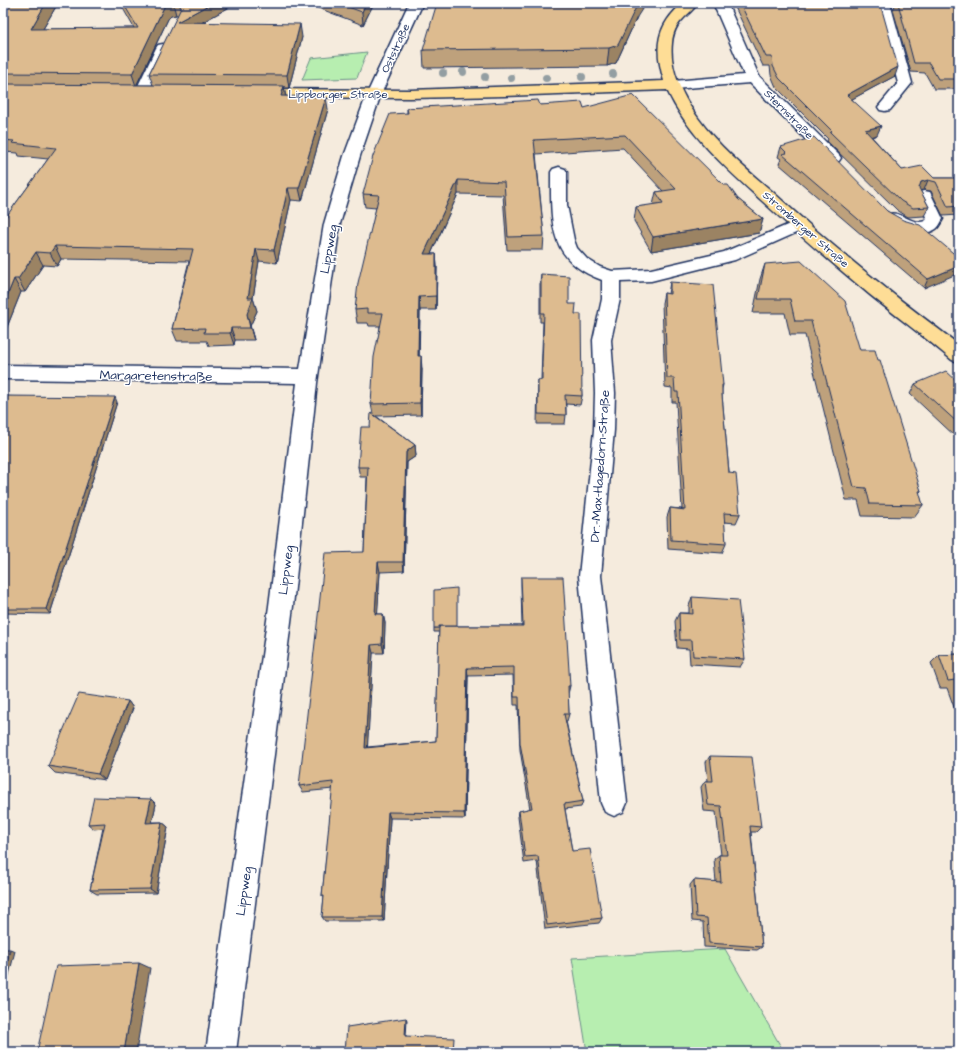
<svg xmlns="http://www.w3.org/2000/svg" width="962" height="1055" font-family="'Architects Daughter',sans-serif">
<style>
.green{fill:#b7eeb0;stroke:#698e87}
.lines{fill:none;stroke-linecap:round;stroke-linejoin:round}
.minor-casing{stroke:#1b2f5e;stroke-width:3}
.major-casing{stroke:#1b2f5e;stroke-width:3}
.minor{fill:#fff;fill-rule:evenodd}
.major{fill:#fedd96;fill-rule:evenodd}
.tree{fill:#939ea2}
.wall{fill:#bea17b;stroke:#1b2f5e;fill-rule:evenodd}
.shaded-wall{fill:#9b8364;stroke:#1b2f5e}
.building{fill:#ddbb8f;stroke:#1b2f5e}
.labels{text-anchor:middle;stroke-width:3;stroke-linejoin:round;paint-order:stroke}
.far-street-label{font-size:11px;fill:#1b2f5e;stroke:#fff}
.street-label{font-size:13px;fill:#1b2f5e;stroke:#fff}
</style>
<rect width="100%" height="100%" fill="#f5ebdd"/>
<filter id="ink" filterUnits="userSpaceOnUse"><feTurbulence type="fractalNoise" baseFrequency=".025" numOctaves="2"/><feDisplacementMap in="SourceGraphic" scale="8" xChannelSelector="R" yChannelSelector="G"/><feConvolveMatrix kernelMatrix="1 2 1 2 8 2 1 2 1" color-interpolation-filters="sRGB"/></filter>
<g filter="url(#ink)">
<g class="green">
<path d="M 367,52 L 357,78 L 302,80 L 311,58 Z"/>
<path d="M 725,949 L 784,1052 L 587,1052 L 572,958 Z"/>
</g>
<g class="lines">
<g class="minor-casing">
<g id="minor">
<path d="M 409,3 L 423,3 L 381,94 L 360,156 L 340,224 L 317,383 L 293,606 L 236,1052 L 206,1052 L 269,606 L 297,383 L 3,379 L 3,365 L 300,369 L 324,224 L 344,156 L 367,94 Z"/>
<path d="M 713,3 L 727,3 L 759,76 L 839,155 L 841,158 L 839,161 L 833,163 L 827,161 L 750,83 L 673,89 L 668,88 L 666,85 L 668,82 L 673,81 L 744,75 Z"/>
<path d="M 876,3 L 890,3 L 912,83 L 890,110 L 885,111 L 880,110 L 878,107 L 898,83 Z"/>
<path d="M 163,44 L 168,45 L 170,48 L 149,92 L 147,95 L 142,96 L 137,95 L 135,92 L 156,48 L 158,45 Z"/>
<path d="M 559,167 L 565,169 L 567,172 L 567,205 L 574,240 L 577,248 L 587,259 L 600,267 L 612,271 L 651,269 L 724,252 L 799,220 L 805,221 L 807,225 L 805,229 L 735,260 L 651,281 L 620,282 L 620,299 L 611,340 L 615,393 L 614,430 L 601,576 L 627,803 L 623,812 L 614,816 L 605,812 L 601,803 L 579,576 L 594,430 L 595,393 L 593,340 L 602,299 L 602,280 C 548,261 551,222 551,172 L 553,169 Z"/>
<path d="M 924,191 L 930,192 L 943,219 C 941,222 939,227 936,229 C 923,238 895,231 887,218 L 889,214 C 902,211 912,226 925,221 L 927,219 L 916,196 L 918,192 Z"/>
</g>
</g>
<g class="major-casing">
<path id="major" d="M 683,3 L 698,3 C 687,18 674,21 672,43 C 669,69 683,97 698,118 C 719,147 747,170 774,193 C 809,225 845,256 882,285 C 907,306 934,325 959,345 L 959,362 L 952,360 C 925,337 896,316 869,294 C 832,263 796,232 761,200 C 725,167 688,135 667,90 L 504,96 L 410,98 L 256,97 L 251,96 L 249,93 L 251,90 L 256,89 L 410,90 L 664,81 C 654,48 656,26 683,3 Z"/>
</g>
<use href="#minor" class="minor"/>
<use href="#major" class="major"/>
</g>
<g class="tree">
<circle cx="463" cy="72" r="4"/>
<circle cx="443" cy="73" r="4"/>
<circle cx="613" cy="74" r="4"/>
<circle cx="485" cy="77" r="4"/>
<circle cx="582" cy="77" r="4"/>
<circle cx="511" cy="78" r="4"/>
<circle cx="546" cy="78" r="4"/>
</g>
<g class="wall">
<path d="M 3,3 L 58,3 L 43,29 L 134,28 L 120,3 L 237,3 L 202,22 L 302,37 L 289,88 L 284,88 L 286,96 L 328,109 L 302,201 L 291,200 L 277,263 L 259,261 L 253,298 L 257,311 L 250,326 L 254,340 L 235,340 L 234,345 L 209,346 L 207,341 L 177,341 L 172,329 L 189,261 L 61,259 L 57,266 L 43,265 L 25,292 L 21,292 L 3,337 L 3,221 L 48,159 L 19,156 L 18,153 L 3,152 ZM 176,15 L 178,15 L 149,74 L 153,85 L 137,85 L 168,19 L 171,16 Z"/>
<path d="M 305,3 L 374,3 L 363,25 Z"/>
<path d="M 733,3 L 880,3 L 895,76 L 852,99 L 877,135 L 872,137 L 902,170 L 934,178 L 959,178 L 959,215 L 943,216 L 931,191 L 924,190 L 920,190 L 929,207 L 924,216 L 908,217 L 897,210 L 827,141 L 828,139 L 776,87 L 771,75 L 770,66 L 763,66 Z"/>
<path d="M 896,3 L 959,3 L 959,89 L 934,89 L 925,73 L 911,72 L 893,10 Z"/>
<path d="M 637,17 L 616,63 L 607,66 L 424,68 L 423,50 Z"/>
<path d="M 540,105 L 584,108 L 738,199 L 763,219 L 759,233 L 651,251 L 634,221 L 636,207 L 653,205 L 656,192 L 663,191 L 623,148 L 536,154 L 544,236 L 543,250 L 507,250 L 503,195 L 458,194 L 431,254 L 436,254 L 437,267 L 436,310 L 420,310 L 419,356 L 422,369 L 421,415 L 376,416 L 415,445 L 416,456 L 407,462 L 404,571 L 380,572 L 377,614 L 383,614 L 385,623 L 384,653 L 373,653 L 367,747 L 436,741 L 439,632 L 434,632 L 434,628 L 457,626 L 522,626 L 521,586 L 521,577 L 570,686 L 568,694 L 569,714 L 567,721 L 566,721 L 583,801 L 581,807 L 565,809 L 572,851 L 602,918 L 599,923 L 545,929 L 537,861 L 524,863 L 518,817 L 519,811 L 530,809 L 520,750 L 518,705 L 514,705 L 513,675 L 468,676 L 465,819 L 390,818 L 384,921 L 325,921 L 322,917 L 324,897 L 322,896 L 333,789 L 303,792 L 299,786 L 364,552 L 367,477 L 360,477 L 358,467 L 370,427 L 373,414 L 371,404 L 380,326 L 369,326 L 368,323 L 357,323 L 355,310 L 376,208 L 365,207 L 363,194 L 407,113 L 407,108 Z"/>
<path d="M 781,147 L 887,211 L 959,258 L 924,288 L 779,164 L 781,159 L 778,157 Z"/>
<path d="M 765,264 L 860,350 L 921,491 L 919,493 L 923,505 L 914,517 L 862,516 L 858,500 L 846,500 L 805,335 L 790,335 L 785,313 L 753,313 L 760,279 Z"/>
<path d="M 541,274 L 569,304 L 575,314 L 582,396 L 580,405 L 566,404 L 566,415 L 565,424 L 537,424 L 538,380 L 541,380 L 543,322 L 540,322 L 540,284 Z"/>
<path d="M 670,282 L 723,385 L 722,389 L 722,395 L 729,473 L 740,514 L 736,523 L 724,522 L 726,544 L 722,553 L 668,549 L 667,517 L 670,508 L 682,509 L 676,402 L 672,402 L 672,388 L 665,387 L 662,303 L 664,293 L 668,294 Z"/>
<path d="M 959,383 L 959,436 L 957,438 L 910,394 L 915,384 Z"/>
<path d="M 3,396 L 117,402 L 50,614 L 3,613 Z"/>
<path d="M 692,597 L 745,659 L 740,667 L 690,664 L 689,649 L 677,648 L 675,621 L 679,613 L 689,613 L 689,606 Z"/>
<path d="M 959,654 L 959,721 L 947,688 L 940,688 L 931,663 L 939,655 Z"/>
<path d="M 128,701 L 133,708 L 105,780 L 55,773 L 48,766 Z"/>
<path d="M 710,756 L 761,827 L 756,832 L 751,832 L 762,947 L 757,950 L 704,947 L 703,922 L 692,921 L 690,885 L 694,880 L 716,882 L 714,859 L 719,855 L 721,855 L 716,812 L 704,811 L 701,787 L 705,781 L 708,781 L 706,762 Z"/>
<path d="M 151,799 L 156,804 L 152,822 L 162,822 L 168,827 L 156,893 L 97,894 L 90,890 L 103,828 L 94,829 L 88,824 Z"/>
</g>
<g class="shaded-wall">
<path d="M 46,3 L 58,3 L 36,41 L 31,29 Z"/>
<path d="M 167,3 L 173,3 L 176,15 L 171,16 L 168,19 L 136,86 L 132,74 L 164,7 Z"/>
<path d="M 212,3 L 237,3 L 181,34 L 177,22 Z"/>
<path d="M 366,3 L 374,3 L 363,25 L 362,12 Z"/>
<path d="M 638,3 L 646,3 L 637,17 L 616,63 L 607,66 L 609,48 Z"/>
<path d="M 300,24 L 302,37 L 289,88 L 287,75 Z"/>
<path d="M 898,67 L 895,76 L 843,104 L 847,95 Z"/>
<path d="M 284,86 L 286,99 L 281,96 Z"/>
<path d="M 326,97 L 328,109 L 302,201 L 299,188 Z"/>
<path d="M 881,126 L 877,135 L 862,139 L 865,130 Z"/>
<path d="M 458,180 L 458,194 L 425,267 L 424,254 Z"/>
<path d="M 928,180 L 924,190 L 917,191 L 921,182 Z"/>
<path d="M 288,188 L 291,200 L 277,263 L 274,250 Z"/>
<path d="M 763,219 L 759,233 L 651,251 L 653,237 Z"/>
<path d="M 55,246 L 61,259 L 57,266 L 50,253 Z"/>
<path d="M 256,249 L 259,261 L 253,298 L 257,311 L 250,326 L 254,340 L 247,314 L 248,298 Z"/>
<path d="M 36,252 L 43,265 L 25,292 L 18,279 Z"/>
<path d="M 436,254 L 437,267 L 436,310 Z"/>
<path d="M 959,266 L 959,273 L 924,288 L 928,279 Z"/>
<path d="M 14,279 L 21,292 L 3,337 L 3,306 Z"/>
<path d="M 419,297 L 420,310 L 419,369 L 418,356 Z"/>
<path d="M 231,328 L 235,340 L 234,345 L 230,333 Z"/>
<path d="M 421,356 L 422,369 L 421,415 L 420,403 Z"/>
<path d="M 115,397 L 117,402 L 50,614 L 46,609 Z"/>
<path d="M 415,445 L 416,456 L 407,462 L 404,571 L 403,562 L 406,452 Z"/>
<path d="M 378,562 L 380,572 L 377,623 L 375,614 Z"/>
<path d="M 383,614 L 385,623 L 384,653 L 382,644 Z"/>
<path d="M 371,645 L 373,653 L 367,755 L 365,748 Z"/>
<path d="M 467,668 L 468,676 L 465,819 L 464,813 Z"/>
<path d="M 128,701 L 133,708 L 105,780 L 98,774 Z"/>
<path d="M 151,799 L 156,804 L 151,827 L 146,823 Z"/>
<path d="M 388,812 L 390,818 L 384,921 L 382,917 Z"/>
<path d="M 162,822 L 168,827 L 156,893 L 150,889 Z"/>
<path d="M 10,949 L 15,951 L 3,999 L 3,977 Z"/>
<path d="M 139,963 L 150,968 L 136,1052 L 124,1052 Z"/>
<path d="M 406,1018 L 407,1020 L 406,1037 L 405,1036 Z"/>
</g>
<g class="building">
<path d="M 3,3 L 46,3 L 31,29 L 138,28 L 123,3 L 168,3 L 167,3 L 164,7 L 132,74 L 3,73 Z"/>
<path d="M 175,3 L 212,3 L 177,22 L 300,24 L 287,75 L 149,74 L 181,8 L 179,4 Z"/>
<path d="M 337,3 L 366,3 L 362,12 Z"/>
<path d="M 437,3 L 638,3 L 618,45 L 609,48 L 423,50 Z"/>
<path d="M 740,3 L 880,3 L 898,67 L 847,95 L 881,126 L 865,130 L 902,170 L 922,166 L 934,178 L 959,178 L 959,206 L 948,207 L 936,182 L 928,180 L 921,182 L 919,188 L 929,207 L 913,208 L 901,201 L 830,132 L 832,131 L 779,78 L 773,66 L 772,57 L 766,57 Z"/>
<path d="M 898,3 L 959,3 L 959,79 L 938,79 L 929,63 L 914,63 Z"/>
<path d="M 3,84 L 284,86 L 281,96 L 326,97 L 299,188 L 288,188 L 274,250 L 256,249 L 248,298 L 253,298 L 247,314 L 250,328 L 231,328 L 230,333 L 204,333 L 205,328 L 172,329 L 193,249 L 55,246 L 50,253 L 36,252 L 18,279 L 14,279 L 3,306 L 3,221 L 56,148 L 12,143 L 14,141 L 3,140 Z"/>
<path d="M 633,95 L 724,185 L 728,185 L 738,199 L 763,219 L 653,237 L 636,207 L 663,203 L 656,192 L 676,189 L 625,135 L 534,140 L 544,236 L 508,237 L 504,182 L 458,180 L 424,254 L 436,254 L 436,296 L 419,297 L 418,356 L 421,356 L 420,403 L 371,404 L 374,357 L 383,313 L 367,313 L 367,309 L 355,310 L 358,283 L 379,195 L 363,194 L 373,156 L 390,114 L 408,113 L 407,108 L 538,100 L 540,105 L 582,102 L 584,108 Z"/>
<path d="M 814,137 L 887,211 L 903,220 L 920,225 L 959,258 L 959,266 L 928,279 L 782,154 L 787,153 L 781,147 Z"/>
<path d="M 801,261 L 845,301 L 860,350 L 875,350 L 878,360 L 880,360 L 921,491 L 919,491 L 923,505 L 870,504 L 866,488 L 854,487 L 811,321 L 795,321 L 790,299 L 758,299 L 765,264 Z"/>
<path d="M 541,274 L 569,276 L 569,304 L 576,304 L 575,314 L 581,314 L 582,396 L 565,395 L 566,415 L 538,414 L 538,380 L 542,380 L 542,363 L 544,313 L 541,313 Z"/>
<path d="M 670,282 L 713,285 L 723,385 L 722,385 L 722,395 L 729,473 L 736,474 L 740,514 L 724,513 L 726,544 L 671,540 L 670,508 L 685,510 L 678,392 L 675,392 L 674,378 L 667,378 L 664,293 L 670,294 Z"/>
<path d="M 946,371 L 959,383 L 959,424 L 915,384 Z"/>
<path d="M 3,396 L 115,397 L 46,609 L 3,609 Z"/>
<path d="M 371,413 L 415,445 L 406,452 L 403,562 L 378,562 L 375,614 L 383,614 L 382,644 L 371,645 L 365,748 L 436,741 L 439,626 L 523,626 L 521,577 L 563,577 L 570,686 L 568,686 L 569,714 L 564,714 L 583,801 L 564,804 L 572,851 L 590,849 L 602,918 L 547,925 L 538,856 L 525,857 L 519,811 L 532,808 L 520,743 L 519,697 L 514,697 L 514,667 L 467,668 L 464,813 L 388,812 L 382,917 L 322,917 L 324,896 L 322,896 L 333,782 L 299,786 L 325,553 L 364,552 L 368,467 L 358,467 L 361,427 L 370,427 Z"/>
<path d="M 457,588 L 457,626 L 439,626 L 439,628 L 434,628 L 434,590 Z"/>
<path d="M 692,597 L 738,600 L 745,659 L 693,656 L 692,640 L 680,640 L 679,613 L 693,614 Z"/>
<path d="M 959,654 L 959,690 L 955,680 L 948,681 L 939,655 Z"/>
<path d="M 79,694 L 128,701 L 98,774 L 48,766 Z"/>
<path d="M 710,756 L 752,757 L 761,827 L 750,826 L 762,947 L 709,943 L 707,918 L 696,917 L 694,880 L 721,882 L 719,855 L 727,855 L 721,806 L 708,805 L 705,781 L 713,781 Z"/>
<path d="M 94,797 L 151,799 L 146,823 L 162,822 L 150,889 L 90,890 L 105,823 L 88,824 Z"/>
<path d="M 3,949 L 10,949 L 3,977 Z"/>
<path d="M 139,963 L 124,1052 L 37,1052 L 56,966 Z"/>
<path d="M 406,1018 L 405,1036 L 454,1038 L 453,1052 L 345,1052 L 347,1027 Z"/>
</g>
</g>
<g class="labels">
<g class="far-street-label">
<text transform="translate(395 48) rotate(-65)" y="4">Oststraße</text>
<text x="338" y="98">Lippborger Straße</text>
<text transform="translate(789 114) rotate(45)" y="4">Sternstraße</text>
<text transform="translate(806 229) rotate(41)" y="4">Stromberger Straße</text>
</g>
<g class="street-label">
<text transform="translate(328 249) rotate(-80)" y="5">Lippweg</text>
<text transform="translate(156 375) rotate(1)" y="5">Margaretenstraße</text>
<text transform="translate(599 466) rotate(-86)" y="5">Dr.-Max-Hagedorn-Straße</text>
<text transform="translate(285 570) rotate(-83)" y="5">Lippweg</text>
<text transform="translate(243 891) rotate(-82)" y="5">Lippweg</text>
</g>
</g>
<rect width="962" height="1055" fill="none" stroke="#fff" stroke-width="16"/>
<rect x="8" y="8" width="946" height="1039" fill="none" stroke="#1b2f5e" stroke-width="1.5" filter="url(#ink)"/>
</svg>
